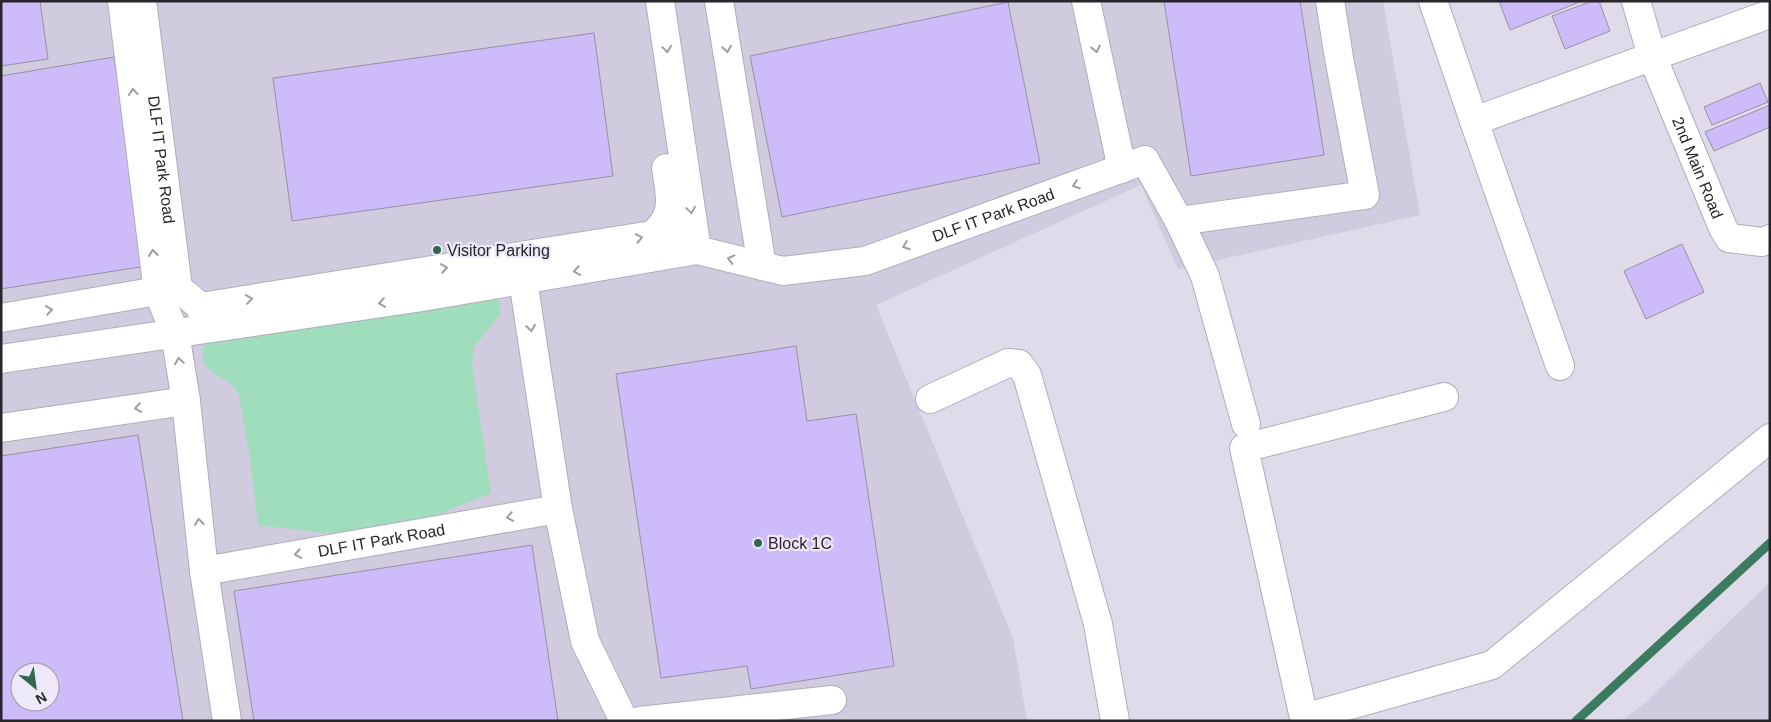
<svg xmlns="http://www.w3.org/2000/svg" width="1771" height="722" font-family="Helvetica,sans-serif">
<style>
.built{fill:#d1cbe0;fill-rule:evenodd}
.green{fill:#a0ddbc}
.lines{fill:none;stroke-linecap:round;stroke-linejoin:round}
.stream{stroke:#3c7b5f;stroke-width:9}
.building{fill:#cebbf9;stroke:#9692a0;fill-rule:evenodd}
.minor-casing{stroke:#b0acbb;stroke-width:30}
.minor{stroke:#fff;stroke-width:28}
.oneway{stroke:#9e9da0}
.poi-dot{fill:#31674d;stroke:#ede9f8;stroke-width:2}
.labels{text-anchor:middle;stroke-width:4.5;stroke-linejoin:round;paint-order:stroke}
.street-label{font-size:16px;fill:#28262c;stroke:#ede9f8}
.poi-label{font-size:16px;fill:#28262c;stroke:#ede9f8;text-anchor:start}
</style>
<rect width="100%" height="100%" fill="#e0dbeb"/>
<g class="built">
<path d="M 1,1 L 1383,1 L 1420,215 L 1178,269 L 1141,185 L 876,305 L 1013,638 L 1027,721 L 1,721 ZM 20,672 L 50,672 L 50,702 L 20,702 Z"/>
<path d="M 1770,582 L 1770,721 L 1621,721 L 1645,703 Z"/>
</g>
<path class="green" d="M 491,295 L 500,302 L 500,315 L 474,347 L 472,364 L 491,493 L 410,526 L 342,535 L 258,525 L 251,465 L 239,395 L 230,382 L 214,374 L 203,363 L 204,346 L 217,337 Z"/>
<g class="lines">
<path class="stream" d="M 1576,721 L 1770,543"/>
</g>
<g class="building">
<path d="M 1,1 L 40,1 L 48,59 L 1,66 Z"/>
<path d="M 1164,1 L 1300,1 L 1324,155 L 1191,176 Z"/>
<path d="M 1499,1 L 1582,1 L 1510,30 Z"/>
<path d="M 1592,1 L 1599,1 L 1610,31 L 1565,49 L 1552,16 Z"/>
<path d="M 1008,2 L 1040,163 L 782,217 L 750,56 Z"/>
<path d="M 594,33 L 613,176 L 292,221 L 273,78 Z"/>
<path d="M 114,57 L 146,266 L 1,289 L 1,76 Z"/>
<path d="M 1760,83 L 1768,102 L 1712,125 L 1704,107 Z"/>
<path d="M 1770,105 L 1770,127 L 1714,151 L 1705,132 Z"/>
<path d="M 1682,244 L 1704,292 L 1646,319 L 1624,271 Z"/>
<path d="M 796,346 L 807,421 L 856,414 L 894,666 L 751,689 L 747,666 L 661,678 L 616,374 Z"/>
<path d="M 138,435 L 183,721 L 1,721 L 1,456 ZM 20,672 L 50,672 L 50,702 L 20,702 Z"/>
<path d="M 532,545 L 558,721 L 254,721 L 234,591 Z"/>
</g>
<g class="lines">
<g class="minor-casing">
<g id="minor">
<path d="M 122,1 L 158,292 L 175,333 L 186,401 L 204,571 L 227,721"/>
<path id="s1" d="M 142,1 L 178,288 L 201,307 L 204,324"/>
<path d="M 719,1 L 762,266"/>
<path d="M 1086,1 L 1122,169"/>
<path d="M 1433,1 L 1474,121"/>
<path id="s2" d="M 1636,1 L 1652,56 L 1723,228 L 1729,238 L 1762,242 L 1770,239"/>
<path d="M 1179,221 L 1205,276 L 1246,424"/>
<path id="s3" d="M 663,226 L 697,250 L 783,271 L 865,261 L 1145,160 L 1179,221 L 1365,195 L 1339,58 L 1330,1"/>
<path d="M 523,280 L 558,509 L 585,641 L 624,721"/>
<path d="M 201,307 L 652,235 C 677,215 670,196 666,168"/>
<path d="M 1,318 L 175,288"/>
<path d="M 1,359 L 416,298 L 697,250 L 660,1"/>
<path d="M 1560,366 L 1474,121 L 1770,14"/>
<path d="M 930,399 L 1008,363 L 1019,364 L 1027,375 L 1098,624 L 1115,721"/>
<path d="M 1,428 L 186,401"/>
<path id="s4" d="M 204,571 L 558,509"/>
<path d="M 1304,718 L 1244,448 L 1444,397"/>
<path d="M 640,721 L 832,700"/>
<path d="M 1304,721 L 1304,718 L 1492,665 L 1770,438"/>
</g>
</g>
<use href="#minor" class="minor"/>
</g>
<defs><path id="oneway-chevron" d="M-2-3.5L2.5 0L-2 3.5" fill="none" stroke-width="1.6" stroke-linecap="round" stroke-linejoin="round" transform="scale(1.25)"/></defs>
<g class="oneway">
<use href="#oneway-chevron" transform="translate(667 49) rotate(82)"/>
<use href="#oneway-chevron" transform="translate(727 49) rotate(81)"/>
<use href="#oneway-chevron" transform="translate(1096 49) rotate(78)"/>
<use href="#oneway-chevron" transform="translate(133 92) rotate(-97)"/>
<use href="#oneway-chevron" transform="translate(1076 185) rotate(160)"/>
<use href="#oneway-chevron" transform="translate(691 210) rotate(82)"/>
<use href="#oneway-chevron" transform="translate(639 238) rotate(-11)"/>
<use href="#oneway-chevron" transform="translate(906 246) rotate(160)"/>
<use href="#oneway-chevron" transform="translate(153 253) rotate(-97)"/>
<use href="#oneway-chevron" transform="translate(731 259) rotate(-166)"/>
<use href="#oneway-chevron" transform="translate(444 268) rotate(-9)"/>
<use href="#oneway-chevron" transform="translate(577 271) rotate(170)"/>
<use href="#oneway-chevron" transform="translate(249 299) rotate(-9)"/>
<use href="#oneway-chevron" transform="translate(382 303) rotate(171)"/>
<use href="#oneway-chevron" transform="translate(49 310) rotate(-9)"/>
<use href="#oneway-chevron" transform="translate(531 328) rotate(81)"/>
<use href="#oneway-chevron" transform="translate(179 361) rotate(-99)"/>
<use href="#oneway-chevron" transform="translate(138 408) rotate(172)"/>
<use href="#oneway-chevron" transform="translate(510 517) rotate(170)"/>
<use href="#oneway-chevron" transform="translate(199 522) rotate(-96)"/>
<use href="#oneway-chevron" transform="translate(298 554) rotate(170)"/>
</g>
<g class="poi-dot">
<circle cx="437" cy="250" r="5"/>
<circle cx="758" cy="543" r="5"/>
</g>
<g class="labels">
<g class="street-label">
<text dy="6" stroke="none"><textPath href="#s1" startOffset="160">DLF IT Park Road</textPath></text>
<text dy="6" stroke="none"><textPath href="#s2" startOffset="178">2nd Main Road</textPath></text>
<text dy="6" stroke="none"><textPath href="#s3" startOffset="349">DLF IT Park Road</textPath></text>
<text dy="6" stroke="none"><textPath href="#s4" startOffset="180">DLF IT Park Road</textPath></text>
</g>
<g class="poi-label">
<text x="447" y="256">Visitor Parking</text>
<text x="768" y="549">Block 1C</text>
</g>
</g>
<rect width="1771" height="722" fill="none" stroke="#28262c" stroke-width="5"/>
<g transform="translate(35 687) rotate(151)"><circle r="24" fill="#ede9f8" stroke="#9e9ba6"/>
<path d="M0-4L9 19L0 12L-9 19Z" fill="#31674d"/>
<text y="-8" font-size="14" font-weight="bold" text-anchor="middle" fill="#28262c">N</text>
</g>
</svg>
